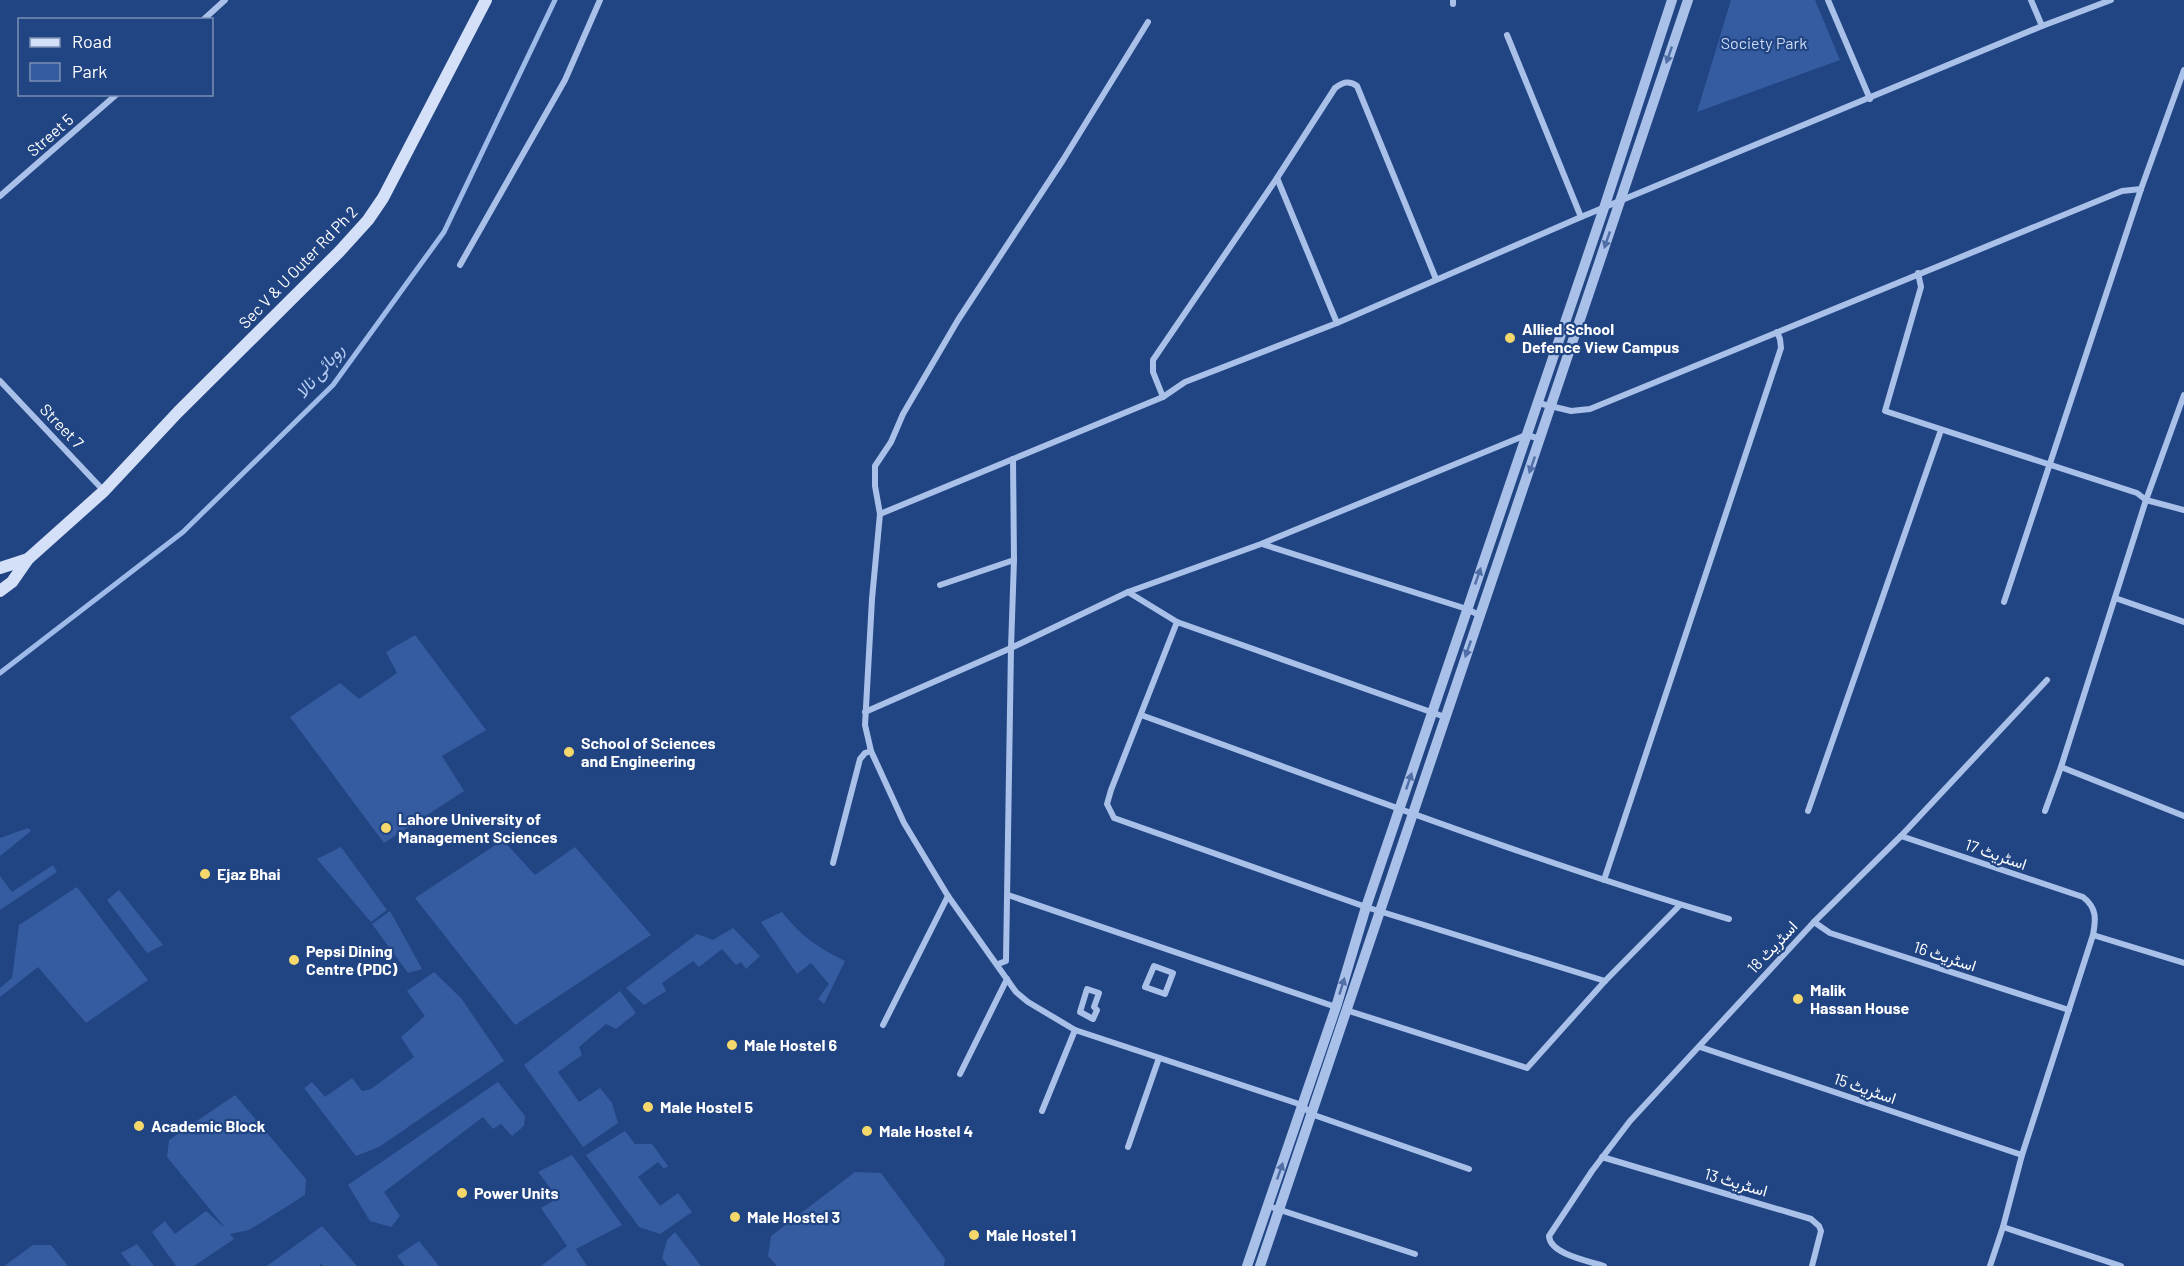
<svg xmlns="http://www.w3.org/2000/svg" width="2184" height="1266" font-family="Barlow,Vazirmatn,sans-serif">
<style>
.green{fill:#355ca0}
.lines{fill:none;stroke-linecap:round;stroke-linejoin:round}
.stream{stroke:#9dbae9;stroke-width:5}
.minor{stroke:#a9c0e8;stroke-width:6}
.tertiary{stroke:#a9c0e8;stroke-width:10}
.secondary{stroke:#d4e0f7;stroke-width:12}
.oneway{fill:#516fa6}
.poi-dot{fill:#f5d86b;stroke:#214483;stroke-width:2}
.labels{text-anchor:middle;stroke-width:4.5;stroke-linejoin:round;paint-order:stroke}
.park-label{font-size:16px;fill:#cddcf6;stroke:#214483}
.street-label{font-size:16px;fill:#fff;stroke:#214483}
.poi-label{font-size:16px;font-weight:bold;fill:#fff;stroke:#214483;text-anchor:start}
.water-label{font-size:18px;font-style:italic;fill:#b4cbf0;stroke:#214483}
</style>
<rect width="100%" height="100%" fill="#214483"/>
<g class="green">
<path d="M 1731,0 L 1815,0 L 1840,60 L 1697,112 Z"/>
<path d="M 415,635 L 486,730 L 442,756 L 464,791 L 384,843 L 290,717 L 340,683 L 359,699 L 397,673 L 386,652 Z"/>
<path d="M 28,828 L 31,831 L 0,856 L 0,838 Z"/>
<path d="M 503,840 L 535,875 L 575,847 L 651,935 L 515,1025 L 415,898 Z"/>
<path d="M 341,847 L 387,910 L 371,922 L 317,859 Z"/>
<path d="M 53,865 L 57,872 L 0,910 L 0,876 L 12,892 Z"/>
<path d="M 77,887 L 148,980 L 86,1023 L 38,967 L 0,997 L 0,988 L 12,978 L 19,925 Z"/>
<path d="M 119,890 L 163,945 L 147,953 L 107,900 Z"/>
<path d="M 390,911 L 422,969 L 408,973 L 372,924 Z"/>
<path d="M 782,912 C 803,938 816,946 845,961 L 824,1004 L 818,999 L 829,984 L 811,963 L 797,974 L 761,922 Z"/>
<path d="M 733,928 L 760,956 L 746,969 L 741,962 L 736,965 L 722,949 L 699,967 L 693,961 L 662,983 L 666,991 L 644,1005 L 626,988 L 697,934 L 713,940 Z"/>
<path d="M 434,972 L 461,998 L 504,1061 L 379,1147 L 356,1156 L 304,1088 L 312,1082 L 325,1097 L 352,1078 L 362,1091 L 371,1089 L 414,1057 L 401,1037 L 425,1016 L 407,991 Z"/>
<path d="M 620,991 L 636,1013 L 616,1029 L 606,1024 L 579,1047 L 582,1055 L 558,1072 L 579,1102 L 600,1088 L 612,1103 L 618,1123 L 583,1147 L 524,1065 Z"/>
<path d="M 498,1082 L 525,1116 L 524,1126 L 512,1136 L 501,1124 L 493,1129 L 483,1117 L 384,1192 L 400,1216 L 391,1227 L 370,1221 L 348,1185 Z"/>
<path d="M 235,1095 L 306,1179 L 305,1195 L 249,1230 L 230,1234 L 234,1239 L 194,1266 L 176,1266 L 152,1232 L 165,1221 L 175,1234 L 206,1211 L 226,1229 L 167,1157 L 169,1140 Z"/>
<path d="M 625,1131 L 635,1144 L 652,1144 L 668,1166 L 664,1169 L 658,1162 L 638,1177 L 660,1206 L 678,1193 L 692,1212 L 660,1234 L 639,1227 L 586,1155 Z"/>
<path d="M 572,1155 L 622,1225 L 576,1249 L 587,1266 L 541,1266 L 567,1246 L 541,1208 L 558,1198 L 538,1172 Z"/>
<path d="M 855,1172 L 881,1173 L 945,1259 L 944,1266 L 777,1266 L 768,1256 L 771,1236 Z"/>
<path d="M 322,1226 L 357,1266 L 324,1266 L 321,1264 L 319,1266 L 267,1266 Z"/>
<path d="M 675,1232 L 701,1266 L 668,1266 L 662,1258 L 667,1240 Z"/>
<path d="M 419,1241 L 439,1266 L 405,1266 L 397,1256 Z"/>
<path d="M 137,1244 L 154,1266 L 131,1266 L 121,1253 Z"/>
<path d="M 33,1245 L 51,1245 L 68,1266 L 4,1266 Z"/>
</g>
<g class="lines">
<path class="stream" d="M 0,673 L 183,532 L 333,385 L 444,232 L 555,0"/>
<g class="minor">
<path d="M 1453,0 L 1453,4"/>
<path d="M 1828,0 L 1870,99"/>
<path d="M 2031,0 L 2042,26"/>
<path d="M 203,20 L 225,0"/>
<path d="M 1148,22 L 1063,160 L 958,320 L 903,414 L 891,442 L 875,466 L 875,486 L 880,514 L 872,599 L 865,725 L 871,751 L 904,823 L 948,896 L 1016,992 L 1028,1002 L 1075,1030 L 1302,1105 L 1311,1114 L 1469,1169"/>
<path d="M 1507,35 L 1581,217"/>
<path d="M 1277,178 L 1337,323"/>
<path d="M 0,196 L 117,94"/>
<path d="M 460,265 L 565,80 L 600,0"/>
<path d="M 1918,273 L 1921,287 L 1885,411 L 2137,493 L 2146,500 L 2184,510"/>
<path d="M 0,381 L 104,491"/>
<path d="M 2184,395 L 2146,500 L 2061,767 L 2184,816"/>
<path d="M 1163,397 L 1153,372 L 1153,360 L 1277,178 L 1335,88 C 1343,82 1349,80 1357,86 L 1436,279"/>
<path d="M 1538,403 L 1571,411 L 1590,409 L 2122,191 L 2141,189"/>
<path d="M 880,514 L 1163,397 L 1185,382 L 1337,323 L 1581,217 L 2042,26 L 2111,0"/>
<path d="M 1262,544 L 1467,609 L 1479,615"/>
<path d="M 940,585 L 1014,560"/>
<path d="M 1128,592 L 1177,622 L 1445,717"/>
<path d="M 2115,598 L 2184,622"/>
<path d="M 2004,602 L 2141,189 L 2184,70"/>
<path d="M 1177,622 L 1111,790 L 1107,804 L 1114,818 L 1366,907 L 1605,981"/>
<path d="M 865,712 L 1011,648 L 1128,592 L 1261,544 L 1526,435 L 1541,439"/>
<path d="M 1141,715 C 1336,785 1530,860 1729,919"/>
<path d="M 1808,811 L 1941,430"/>
<path d="M 2045,811 L 2061,767"/>
<path d="M 1901,836 L 2083,897 C 2097,908 2096,919 2093,935 L 2022,1155 L 2003,1227 L 1990,1266"/>
<path d="M 833,863 L 860,759 L 865,753 L 871,751"/>
<path d="M 1604,880 L 1781,348 L 1780,339 L 1777,332"/>
<path d="M 1008,895 L 1336,1007"/>
<path d="M 1814,922 L 1830,933 L 2069,1010"/>
<path d="M 2093,935 L 2184,963"/>
<path d="M 998,964 L 1006,961 L 1011,648 L 1014,560 L 1013,459"/>
<path d="M 1154,966 L 1173,973 L 1165,994 L 1145,987 Z"/>
<path d="M 1087,989 L 1099,993 L 1094,1007 L 1097,1010 L 1093,1019 L 1080,1012 Z"/>
<path d="M 1346,1010 L 1527,1068 L 1605,981 L 1680,905"/>
<path d="M 883,1025 L 948,896"/>
<path d="M 1700,1047 L 2022,1155"/>
<path d="M 960,1074 L 1007,979"/>
<path d="M 1042,1111 L 1075,1030"/>
<path d="M 1128,1147 L 1159,1058"/>
<path d="M 1602,1157 L 1811,1219 L 1819,1226 L 1821,1231 L 1812,1266"/>
<path d="M 1268,1206 L 1415,1254"/>
<path d="M 2003,1227 L 2121,1266"/>
<path d="M 1604,1266 C 1588,1261 1550,1254 1549,1236 L 1592,1171 L 1630,1121 L 1814,922 L 1901,836 L 2047,680"/>
</g>
<g class="tertiary">
<path d="M 1247,1266 L 1336,1007 L 1366,907 L 1604,208 L 1672,0"/>
<path d="M 1260,1266 L 1688,0"/>
</g>
<g class="secondary">
<path d="M 0,568 L 28,559"/>
<path d="M 0,591 L 12,582 L 28,559 L 104,491 L 178,412 L 339,252 L 368,220 L 383,198 L 486,0"/>
</g>
</g>
<defs><path id="oneway-solid" d="M-6-.8H1V-3.2L6.5 0L1 3.2V.8H-6Z" transform="scale(1.5)"/></defs>
<g class="oneway">
<use href="#oneway-solid" transform="translate(1669 55) rotate(109)"/>
<use href="#oneway-solid" transform="translate(1607 240) rotate(109)"/>
<use href="#oneway-solid" transform="translate(1532 465) rotate(109)"/>
<use href="#oneway-solid" transform="translate(1478 576) rotate(-71)"/>
<use href="#oneway-solid" transform="translate(1468 649) rotate(109)"/>
<use href="#oneway-solid" transform="translate(1409 781) rotate(-71)"/>
<use href="#oneway-solid" transform="translate(1342 986) rotate(-73)"/>
<use href="#oneway-solid" transform="translate(1280 1171) rotate(-71)"/>
</g>
<g class="poi-dot">
<circle cx="1510" cy="338" r="6"/>
<circle cx="569" cy="752" r="6"/>
<circle cx="386" cy="828" r="6"/>
<circle cx="205" cy="874" r="6"/>
<circle cx="294" cy="960" r="6"/>
<circle cx="1798" cy="999" r="6"/>
<circle cx="732" cy="1045" r="6"/>
<circle cx="648" cy="1107" r="6"/>
<circle cx="139" cy="1126" r="6"/>
<circle cx="867" cy="1131" r="6"/>
<circle cx="462" cy="1193" r="6"/>
<circle cx="735" cy="1217" r="6"/>
<circle cx="974" cy="1235" r="6"/>
</g>
<g class="labels">
<g class="park-label">
<text x="1764" y="49">Society Park</text>
</g>
<g class="street-label">
<text transform="translate(50 135) rotate(-41)" y="6">Street 5</text>
<text transform="translate(298 267) rotate(-46)" y="6">Sec V &amp; U Outer Rd Ph 2</text>
<text transform="translate(62 426) rotate(46)" y="6">Street 7</text>
<text transform="translate(1996 854) rotate(19)" y="6">اسٹریٹ 17</text>
<text transform="translate(1772 947) rotate(-47)" y="6">اسٹریٹ 18</text>
<text transform="translate(1945 956) rotate(18)" y="6">اسٹریٹ 16</text>
<text transform="translate(1865 1088) rotate(19)" y="6">اسٹریٹ 15</text>
<text transform="translate(1736 1182) rotate(16)" y="6">اسٹریٹ 13</text>
</g>
<g class="poi-label">
<text x="1522" y="335">Allied School<tspan x="1522" dy="18">Defence View Campus</tspan></text>
<text x="581" y="749">School of Sciences<tspan x="581" dy="18">and Engineering</tspan></text>
<text x="398" y="825">Lahore University of<tspan x="398" dy="18">Management Sciences</tspan></text>
<text x="217" y="880">Ejaz Bhai</text>
<text x="306" y="957">Pepsi Dining<tspan x="306" dy="18">Centre (PDC)</tspan></text>
<text x="1810" y="996">Malik<tspan x="1810" dy="18">Hassan House</tspan></text>
<text x="744" y="1051">Male Hostel 6</text>
<text x="660" y="1113">Male Hostel 5</text>
<text x="151" y="1132">Academic Block</text>
<text x="879" y="1137">Male Hostel 4</text>
<text x="474" y="1199">Power Units</text>
<text x="747" y="1223">Male Hostel 3</text>
<text x="986" y="1241">Male Hostel 1</text>
</g>
<g class="water-label">
<text transform="translate(320 371) rotate(-50)" y="6">روہائی نالا</text>
</g>
</g>
<rect x="18" y="18" width="195" height="78" fill="#214483" stroke="#7a8fb5" stroke-width="1.5"/>
<rect x="30" y="38" width="30" height="9" fill="#d4e0f7" stroke="#7a8fb5" stroke-width="1.5"/>
<text x="72" y="48" font-size="18" fill="#ffffff">Road</text>
<rect x="30" y="63" width="30" height="18" fill="#355ca0" stroke="#7a8fb5" stroke-width="1.5"/>
<text x="72" y="78" font-size="18" fill="#ffffff">Park</text>
</svg>
